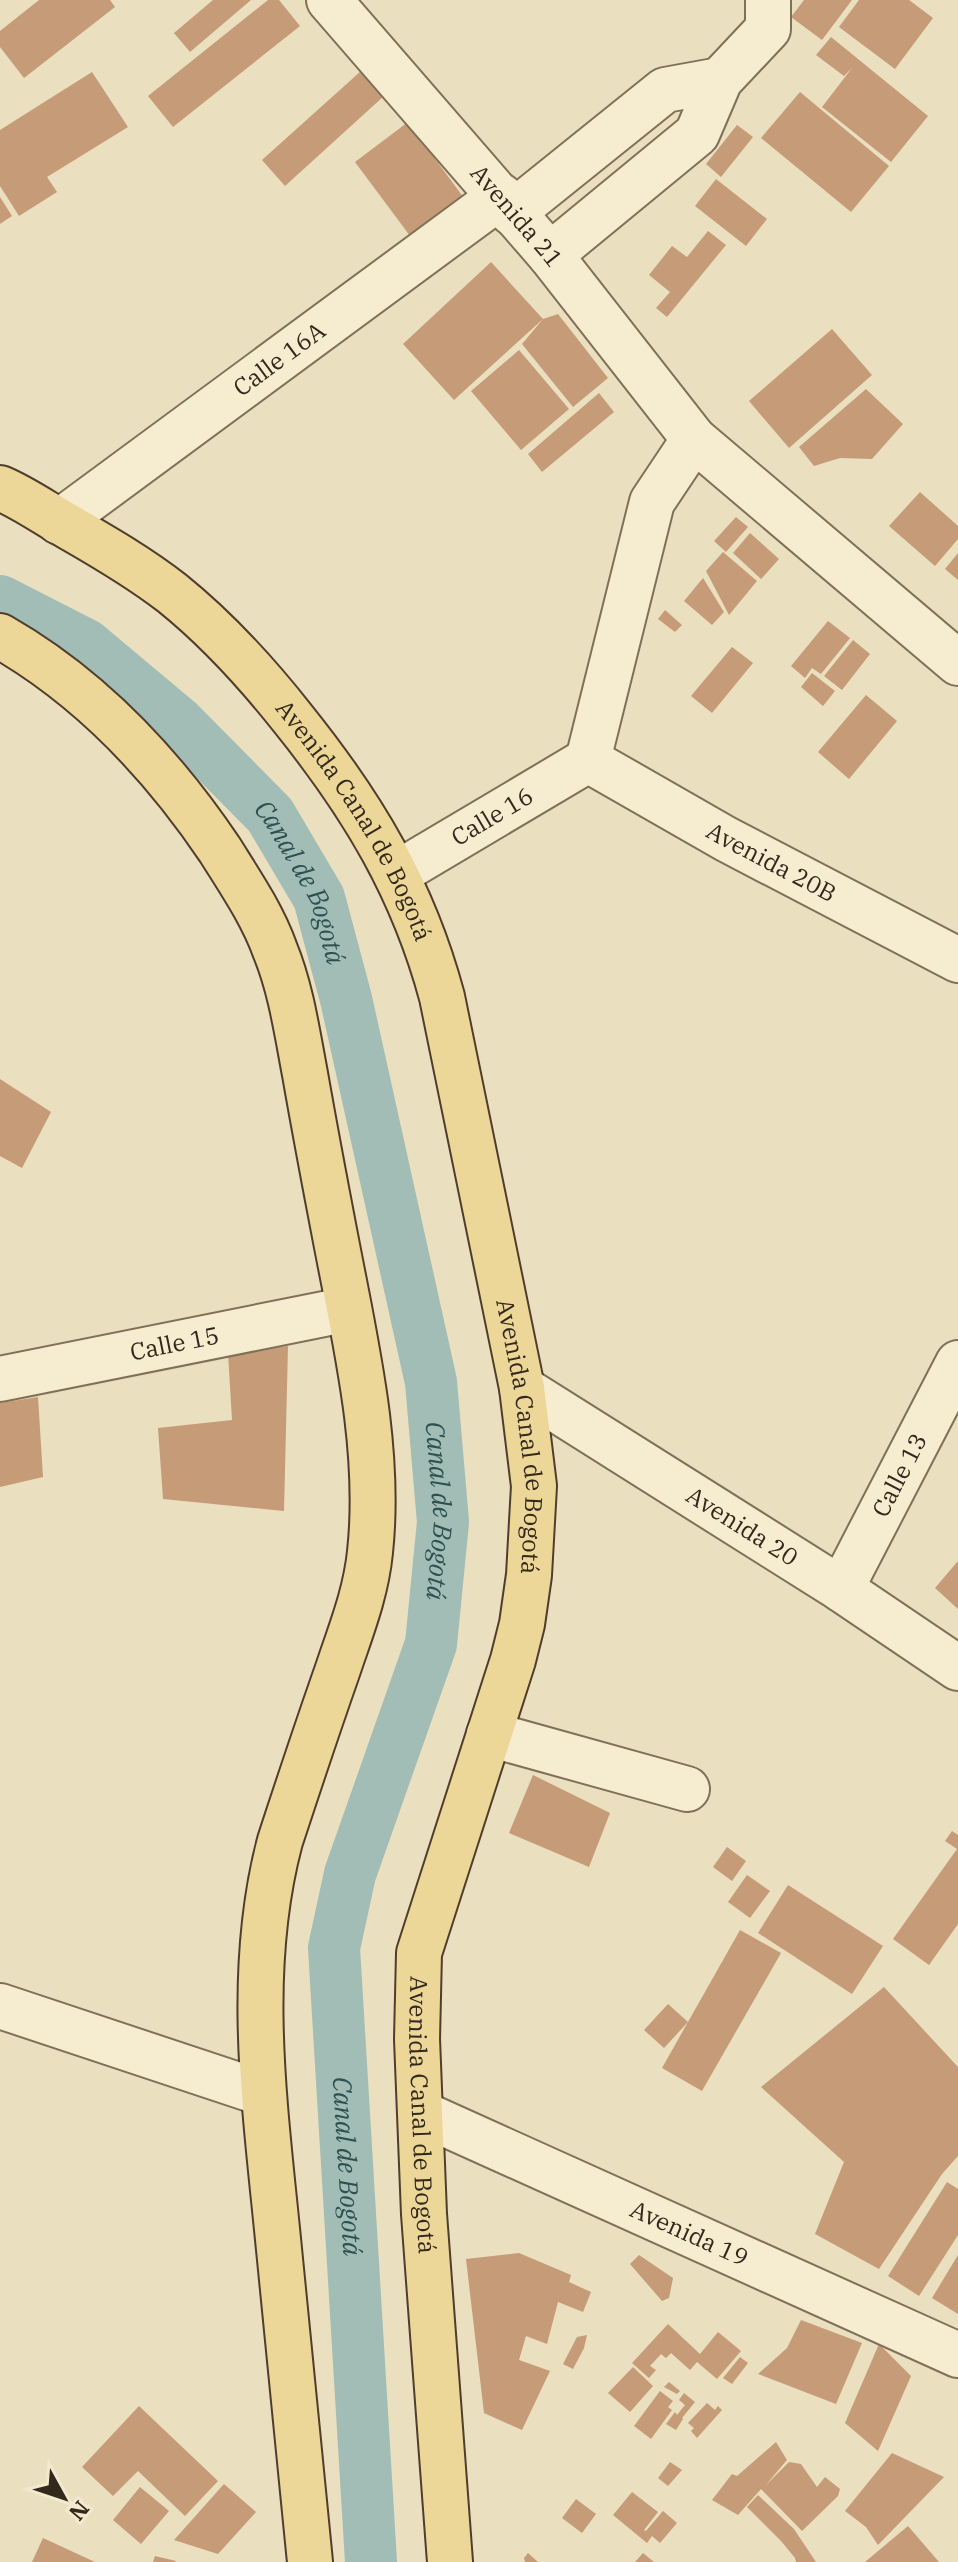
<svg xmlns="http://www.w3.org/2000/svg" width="958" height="2562" font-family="'IBM Plex Serif',serif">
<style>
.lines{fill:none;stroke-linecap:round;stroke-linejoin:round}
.canal{stroke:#a2bcb6;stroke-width:52}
.building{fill:#c69b77}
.minor-casing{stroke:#817059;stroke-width:48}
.major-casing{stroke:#4f3e2d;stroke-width:48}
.minor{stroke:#f6edd1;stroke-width:44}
.major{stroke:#ecd698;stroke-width:44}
.labels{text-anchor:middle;stroke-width:7;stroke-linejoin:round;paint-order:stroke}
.street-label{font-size:24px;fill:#32281c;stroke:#f2e9ce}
.water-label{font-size:26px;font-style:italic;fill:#2c5150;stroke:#f2e9ce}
</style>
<rect width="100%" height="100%" fill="#eadfbf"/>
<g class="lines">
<path class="canal" id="s1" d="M 0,601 L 86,645 L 179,723 L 270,815 L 319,898 L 346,999 L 431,1382 L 443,1522 L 431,1644 L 350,1874 L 334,1948 L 371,2562"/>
</g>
<g class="building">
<path d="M 39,0 L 110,0 L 115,7 L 24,78 L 0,47 L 0,31 Z"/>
<path d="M 213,0 L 251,0 L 190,52 L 174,33 Z"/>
<path d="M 268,0 L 279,0 L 300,26 L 173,127 L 148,96 Z"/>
<path d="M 804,0 L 852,0 L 822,40 L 791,17 Z"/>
<path d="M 859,0 L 909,0 L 933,18 L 895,69 L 839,27 Z"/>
<path d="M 831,37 L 928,116 L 891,162 L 822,107 L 852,68 L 844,76 L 816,55 Z"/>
<path d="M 361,71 L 384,96 L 285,186 L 262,160 Z"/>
<path d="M 92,72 L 128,127 L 47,177 L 57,192 L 19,216 L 0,186 L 0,130 Z"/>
<path d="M 800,92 L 889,166 L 851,212 L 761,138 Z"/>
<path d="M 408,122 L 472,209 L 419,248 L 355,162 Z"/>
<path d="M 737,125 L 753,137 L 721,177 L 706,164 Z"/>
<path d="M 716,179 L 767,219 L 746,246 L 695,206 Z"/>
<path d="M 0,197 L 12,216 L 0,224 Z"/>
<path d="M 708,231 L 726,245 L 667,317 L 656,308 L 670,292 L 649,275 L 672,246 L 687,257 Z"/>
<path d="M 491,262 L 543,319 L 558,314 L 608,378 L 573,407 L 522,344 L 543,319 L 454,400 L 403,344 Z"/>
<path d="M 832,329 L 872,375 L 789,448 L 749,401 Z"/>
<path d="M 519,350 L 569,409 L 521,450 L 471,391 Z"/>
<path d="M 866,389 L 903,424 L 872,459 L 840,458 L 814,466 L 799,447 Z"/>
<path d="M 599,393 L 614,412 L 542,472 L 528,454 Z"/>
<path d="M 920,492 L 958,526 L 958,539 L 935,566 L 889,526 Z"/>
<path d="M 736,517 L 748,527 L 726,552 L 714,541 Z"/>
<path d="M 750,533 L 779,559 L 761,579 L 733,553 Z"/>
<path d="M 723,552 L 757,581 L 729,615 L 706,571 Z"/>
<path d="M 958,553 L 958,580 L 945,569 Z"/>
<path d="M 703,578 L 724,612 L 712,625 L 684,601 Z"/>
<path d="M 665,610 L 682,625 L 675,632 L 658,619 Z"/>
<path d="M 828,621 L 850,638 L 821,674 L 812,668 L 805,678 L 791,666 Z"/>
<path d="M 853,640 L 870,654 L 842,690 L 824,676 Z"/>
<path d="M 732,647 L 753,663 L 712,713 L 691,696 Z"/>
<path d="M 812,673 L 835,691 L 823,706 L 801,687 Z"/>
<path d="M 866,695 L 897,721 L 849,779 L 818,752 Z"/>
<path d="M 0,1079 L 51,1112 L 22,1168 L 0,1156 Z"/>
<path d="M 288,1346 L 284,1511 L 163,1499 L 158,1428 L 232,1420 L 228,1353 Z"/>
<path d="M 38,1397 L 43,1477 L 0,1487 L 0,1403 Z"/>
<path d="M 958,1561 L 958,1609 L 935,1588 Z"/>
<path d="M 533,1775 L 610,1813 L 589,1867 L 509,1833 Z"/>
<path d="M 952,1831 L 958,1835 L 958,1924 L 929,1965 L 893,1939 L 957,1849 L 945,1841 Z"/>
<path d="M 727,1847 L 746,1861 L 732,1881 L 713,1867 Z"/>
<path d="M 747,1875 L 770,1891 L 750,1918 L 728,1902 Z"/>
<path d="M 788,1885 L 883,1946 L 852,1994 L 758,1933 Z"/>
<path d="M 740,1930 L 781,1953 L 702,2091 L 662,2068 Z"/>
<path d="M 884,1987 L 958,2067 L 958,2156 L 942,2174 L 879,2269 L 815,2234 L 844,2162 L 761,2087 Z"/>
<path d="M 668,2004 L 688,2022 L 664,2048 L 644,2030 Z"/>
<path d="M 947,2182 L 958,2189 L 958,2235 L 919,2296 L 888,2276 Z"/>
<path d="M 519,2253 L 571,2275 L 569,2282 L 591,2292 L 583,2312 L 558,2302 L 547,2344 L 526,2336 L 519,2360 L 550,2371 L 522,2430 L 484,2413 L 466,2259 Z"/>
<path d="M 639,2255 L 673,2278 L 669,2298 L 662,2301 L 630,2264 Z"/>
<path d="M 958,2255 L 958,2314 L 932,2298 Z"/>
<path d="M 801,2320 L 862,2343 L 836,2404 L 758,2374 L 787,2348 Z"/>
<path d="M 668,2324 L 700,2354 L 718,2332 L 741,2351 L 717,2379 L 697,2362 L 690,2370 L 671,2353 L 666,2358 L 661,2354 L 650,2366 L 656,2370 L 649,2378 L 632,2363 Z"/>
<path d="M 587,2335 L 584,2348 L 573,2369 L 563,2364 L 577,2337 Z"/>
<path d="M 879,2344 L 911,2376 L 878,2451 L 845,2423 Z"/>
<path d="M 740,2357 L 748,2363 L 732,2384 L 723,2378 Z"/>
<path d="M 633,2367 L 653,2386 L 630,2412 L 608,2393 Z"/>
<path d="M 669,2382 L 680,2391 L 677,2394 L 664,2387 Z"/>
<path d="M 660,2391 L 673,2401 L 668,2407 L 672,2410 L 651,2439 L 634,2426 Z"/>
<path d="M 684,2393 L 695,2402 L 682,2418 L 683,2419 L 676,2430 L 666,2424 L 675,2412 L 677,2415 L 685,2405 L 679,2400 Z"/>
<path d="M 707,2403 L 715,2410 L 718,2406 L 722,2410 L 697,2438 L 691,2431 L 694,2428 L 688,2423 Z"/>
<path d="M 139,2406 L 218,2481 L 185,2516 L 138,2471 L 113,2496 L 82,2467 Z"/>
<path d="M 776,2442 L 787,2460 L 765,2486 L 789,2462 L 801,2464 L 817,2487 L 825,2477 L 840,2489 L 838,2496 L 802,2531 L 761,2489 L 738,2515 L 712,2500 L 732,2474 L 737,2476 Z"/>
<path d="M 892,2453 L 944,2477 L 878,2545 L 866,2527 L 845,2511 Z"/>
<path d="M 670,2462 L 682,2470 L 668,2486 L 658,2478 Z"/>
<path d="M 224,2484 L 256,2512 L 218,2554 L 174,2540 Z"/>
<path d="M 140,2487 L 169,2511 L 141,2544 L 113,2520 Z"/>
<path d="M 632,2492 L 658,2512 L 644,2530 L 646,2531 L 663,2511 L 677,2523 L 660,2543 L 652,2536 L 647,2543 L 613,2515 Z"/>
<path d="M 758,2495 L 794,2529 L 816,2562 L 796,2562 L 795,2558 L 781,2541 L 747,2507 Z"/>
<path d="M 576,2499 L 596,2514 L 582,2533 L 562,2518 Z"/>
<path d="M 908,2526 L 939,2562 L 865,2562 Z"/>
<path d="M 43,2538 L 95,2562 L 32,2562 Z"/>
<path d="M 528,2553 L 538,2562 L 525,2562 L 524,2558 Z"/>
<path d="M 643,2553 L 654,2562 L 635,2562 Z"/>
<path d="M 155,2556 L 176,2561 L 175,2562 L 153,2562 Z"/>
</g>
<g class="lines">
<g class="minor-casing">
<g id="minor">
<path id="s2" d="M 329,0 L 550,255 L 694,439 L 958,663"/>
<path d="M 512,213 L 665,90 L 720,80"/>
<path d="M 550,255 L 697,134 L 720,80 L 768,29 L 768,0"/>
<path id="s3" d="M 59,522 L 501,196"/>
<path id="s4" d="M 588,760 L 726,839 L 958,960"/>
<path d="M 588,760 L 652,502 L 694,439"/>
<path id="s5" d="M 396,874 L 588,760"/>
<path id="s6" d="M 0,1379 L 349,1309"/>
<path id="s7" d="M 522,1388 L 841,1589 L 958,1668"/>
<path id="s8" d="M 841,1589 L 958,1363"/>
<path d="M 489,1734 L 687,1789"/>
<path d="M 0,2006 L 262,2093"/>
<path id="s9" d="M 421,2113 L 958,2355"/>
</g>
</g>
<g class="major-casing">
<g id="major">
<path id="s10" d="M 0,488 C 24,498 46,514 69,527 C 104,547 140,568 172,593 C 218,630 257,673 294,720 C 363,806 413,889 442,997 L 522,1388 L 534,1486 L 529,1575 L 522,1624 L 513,1660 L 419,1953 L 417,2039 L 424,2214 L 450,2562"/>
<path d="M 0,636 C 91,688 162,764 220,850 C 240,882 262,914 275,950 C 291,989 297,1032 305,1074 C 315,1131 326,1189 337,1246 C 356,1345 381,1451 370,1552 C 366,1593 351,1630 338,1669 C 318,1726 299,1783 280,1841 C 246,1968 264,2100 277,2229 C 288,2340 299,2451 310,2562"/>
</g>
</g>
<use href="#minor" class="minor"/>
<use href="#major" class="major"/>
</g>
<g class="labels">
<g class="street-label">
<text dy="8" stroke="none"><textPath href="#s2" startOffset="286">Avenida 21</textPath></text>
<text dy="8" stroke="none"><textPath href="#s3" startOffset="274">Calle 16A</textPath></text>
<text dy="8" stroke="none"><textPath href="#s5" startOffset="112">Calle 16</textPath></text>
<text dy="8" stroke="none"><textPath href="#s10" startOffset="496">Avenida Canal de Bogotá</textPath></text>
<text dy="8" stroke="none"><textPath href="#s4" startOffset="210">Avenida 20B</textPath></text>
<text dy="8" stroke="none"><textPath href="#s6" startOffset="178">Calle 15</textPath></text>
<text dy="8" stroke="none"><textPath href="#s10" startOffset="1142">Avenida Canal de Bogotá</textPath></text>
<text dy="8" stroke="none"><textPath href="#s8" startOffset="128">Calle 13</textPath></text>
<text dy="8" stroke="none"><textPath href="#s7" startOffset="260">Avenida 20</textPath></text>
<text dy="8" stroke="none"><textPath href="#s10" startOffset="1838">Avenida Canal de Bogotá</textPath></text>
<text dy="8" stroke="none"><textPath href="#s9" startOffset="294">Avenida 19</textPath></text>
</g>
<g class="water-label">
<text dy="9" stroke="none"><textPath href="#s1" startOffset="422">Canal de Bogotá</textPath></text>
<text dy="9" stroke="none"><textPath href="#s1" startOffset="1070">Canal de Bogotá</textPath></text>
<text dy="9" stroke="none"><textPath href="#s1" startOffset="1742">Canal de Bogotá</textPath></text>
</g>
</g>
<g transform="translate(64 2498) rotate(130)" stroke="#f2e9ce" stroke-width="6" paint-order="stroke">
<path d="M0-6L14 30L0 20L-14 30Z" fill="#32281c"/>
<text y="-12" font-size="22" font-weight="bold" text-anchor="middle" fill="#32281c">N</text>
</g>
</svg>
